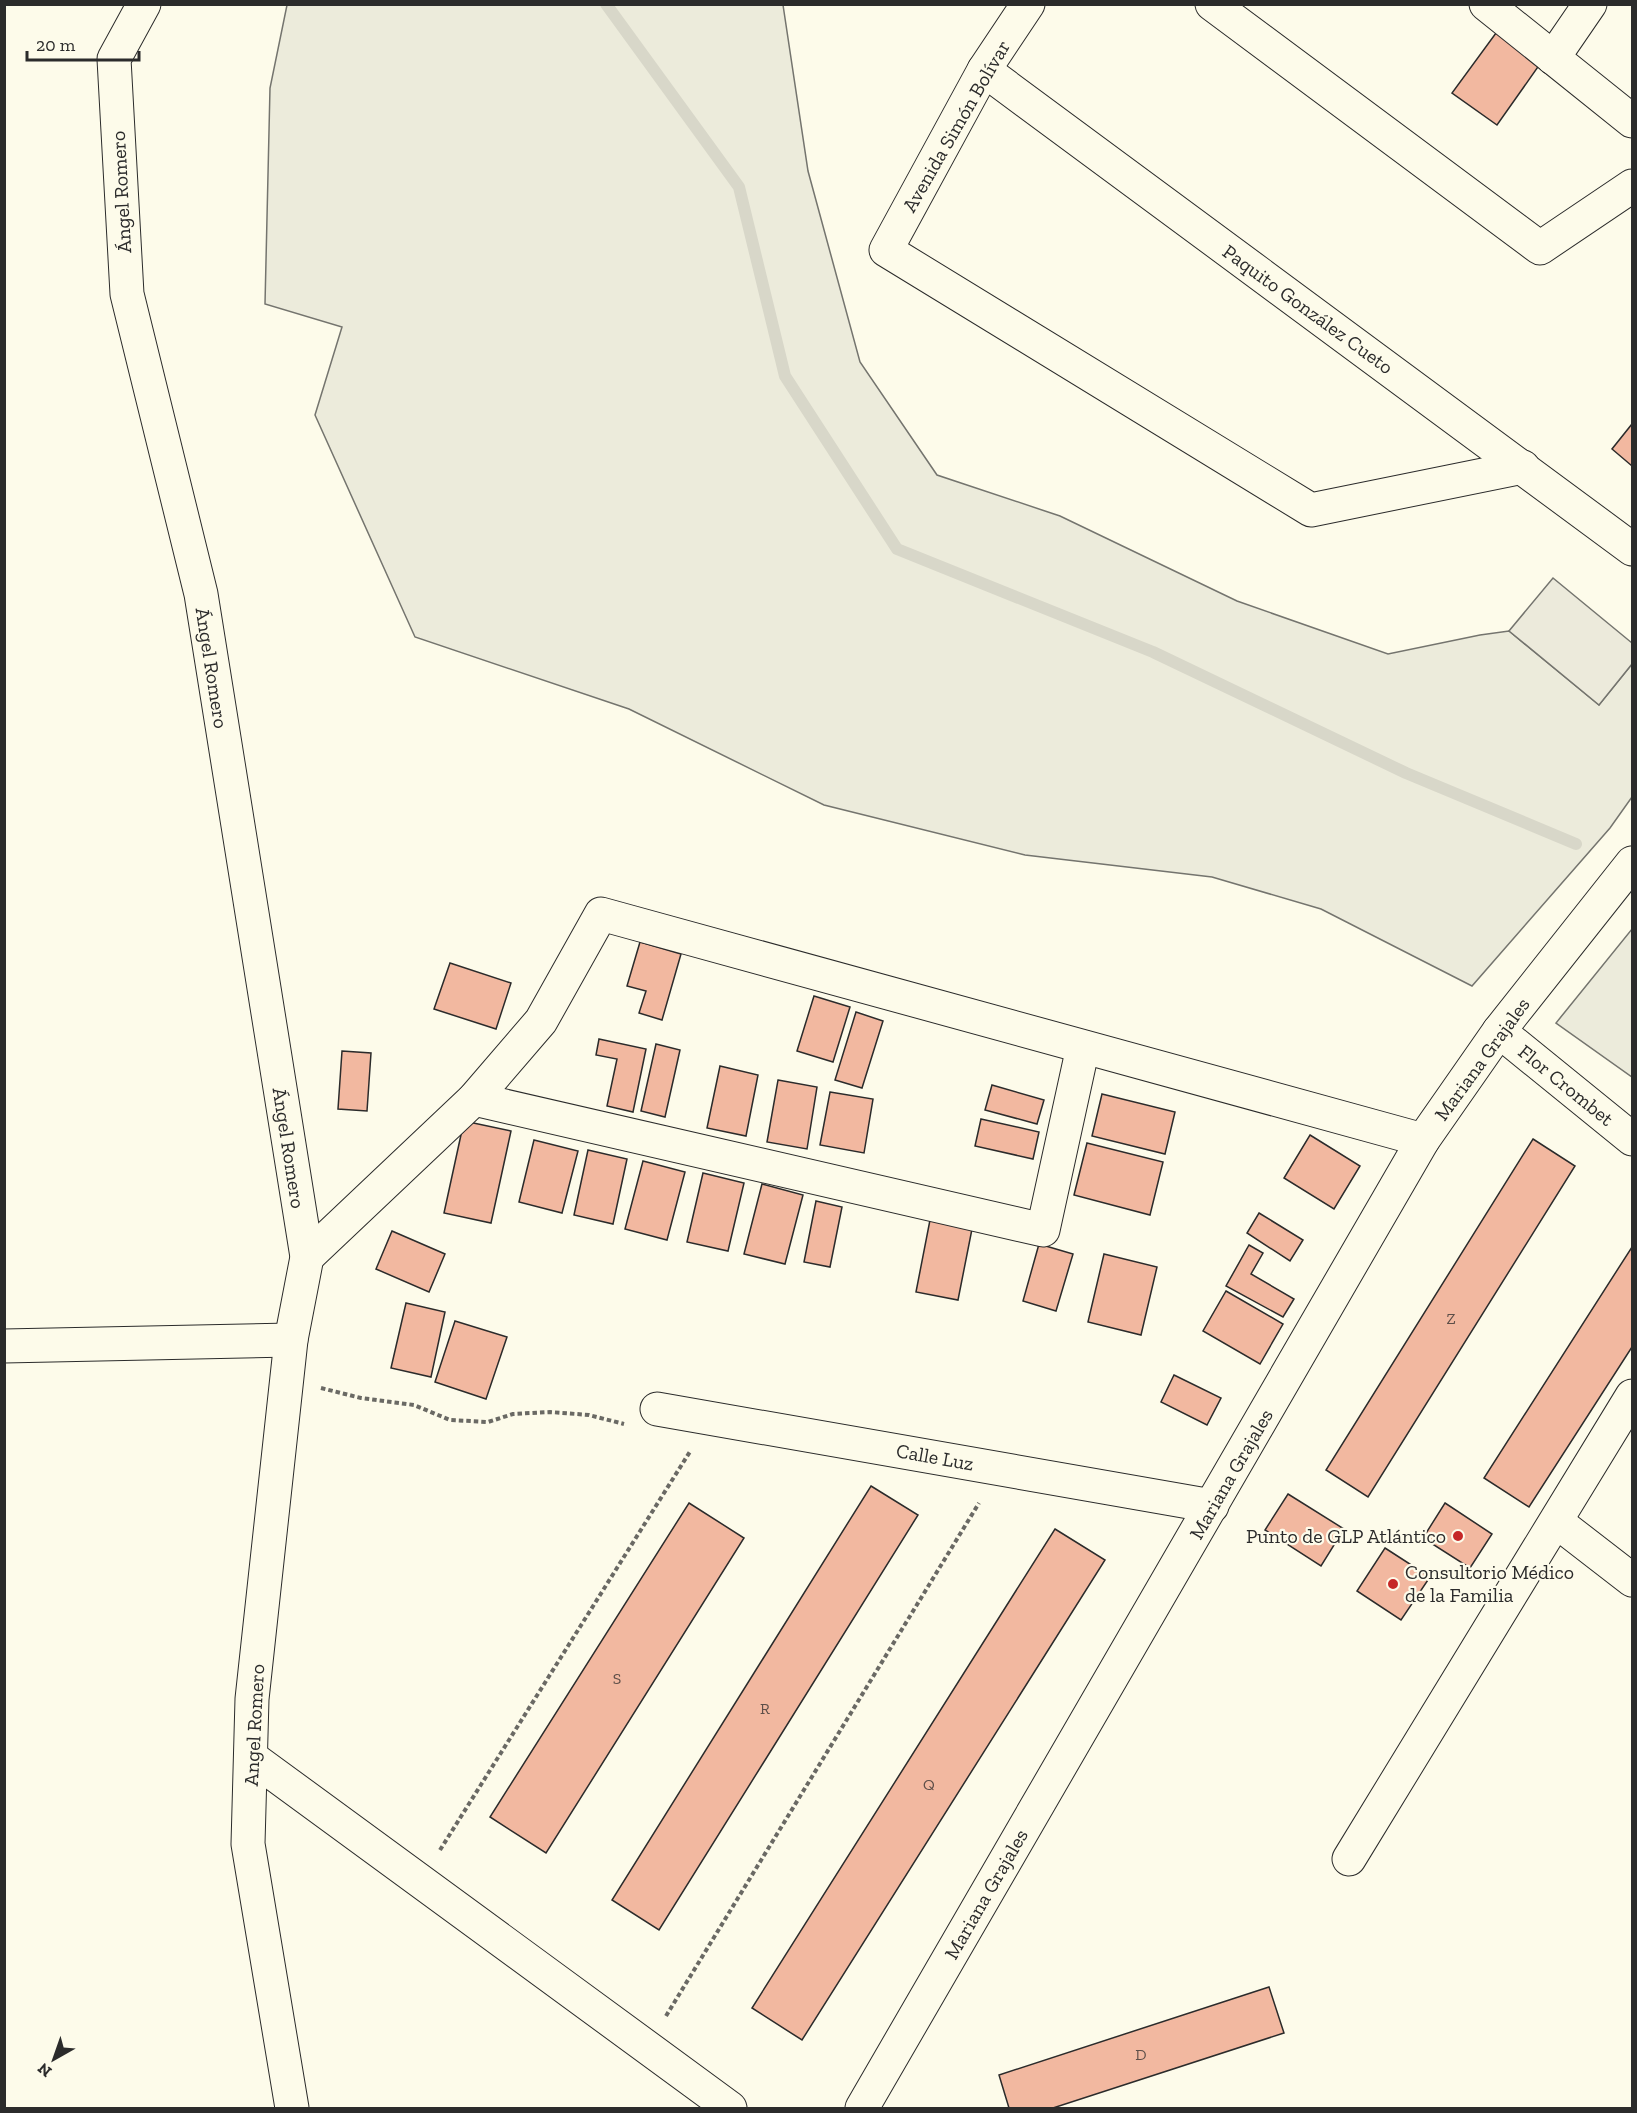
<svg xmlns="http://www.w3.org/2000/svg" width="1637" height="2113" font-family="'Zilla Slab',serif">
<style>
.green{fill:#ecebdb;stroke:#74746e;stroke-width:1.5}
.parking{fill:#eceadb;stroke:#74746e;stroke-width:1.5}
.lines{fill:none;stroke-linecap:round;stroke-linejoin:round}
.stream{stroke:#d8d7c9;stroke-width:12}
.building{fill:#f2b8a0;stroke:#2b2b2b;stroke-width:1.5}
.street-casing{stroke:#2b2b2b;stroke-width:35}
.secondary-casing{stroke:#2b2b2b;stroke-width:35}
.path{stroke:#6a6964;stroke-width:4;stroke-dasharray:4.5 3;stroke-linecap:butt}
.street{stroke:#fdfbea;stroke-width:33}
.secondary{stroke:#fdfbea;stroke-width:33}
.poi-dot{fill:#c62828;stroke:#fdfbea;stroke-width:2}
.labels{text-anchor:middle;stroke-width:4.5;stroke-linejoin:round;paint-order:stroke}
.number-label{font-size:16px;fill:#5d4e48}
.street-label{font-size:20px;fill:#2b2b2b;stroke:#fdfbea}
.poi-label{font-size:20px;fill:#2b2b2b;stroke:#fdfbea;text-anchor:end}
</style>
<rect width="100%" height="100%" fill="#fdfbea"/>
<g class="green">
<path d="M 287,5 L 783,5 L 808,171 L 860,362 L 937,475 L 1060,516 L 1237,601 L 1388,654 L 1480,635 L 1509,631 L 1599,705 L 1632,664 L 1632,797 L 1610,828 L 1472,986 L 1321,909 L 1212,877 L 1025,855 L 824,805 L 629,709 L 415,637 L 315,415 L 342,327 L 265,304 L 270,88 Z"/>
<path d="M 1632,929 L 1632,1077 L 1556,1023 Z"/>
</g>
<path class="parking" d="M 1553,578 L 1632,643 L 1632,664 L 1599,705 L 1509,631 Z"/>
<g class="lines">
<path class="stream" d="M 606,4 L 739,187 L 785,376 L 897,549 L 1153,652 L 1406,773 L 1576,844"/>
</g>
<g class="building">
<path d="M 1496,33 L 1540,64 L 1497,125 L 1452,93 Z"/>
<path d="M 1632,424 L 1632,466 L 1612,449 Z"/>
<path d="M 640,942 L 681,954 L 662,1020 L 639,1013 L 646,991 L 627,986 Z"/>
<path d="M 450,963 L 511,983 L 496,1029 L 434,1009 Z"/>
<path d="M 814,996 L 850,1007 L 833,1062 L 797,1051 Z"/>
<path d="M 856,1012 L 883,1021 L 862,1088 L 835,1080 Z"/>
<path d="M 599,1039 L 646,1049 L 633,1112 L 607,1106 L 617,1059 L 596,1055 Z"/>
<path d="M 656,1044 L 680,1050 L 665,1117 L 641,1111 Z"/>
<path d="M 342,1051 L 371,1053 L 367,1111 L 338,1109 Z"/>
<path d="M 720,1066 L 758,1075 L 746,1136 L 707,1128 Z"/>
<path d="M 778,1080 L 817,1087 L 807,1149 L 767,1142 Z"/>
<path d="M 992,1085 L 1044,1100 L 1037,1124 L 985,1110 Z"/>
<path d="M 830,1092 L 873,1099 L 864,1153 L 820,1145 Z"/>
<path d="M 1102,1094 L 1175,1112 L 1165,1154 L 1092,1136 Z"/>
<path d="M 981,1119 L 1039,1132 L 1033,1159 L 975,1146 Z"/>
<path d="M 464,1121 L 511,1131 L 491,1223 L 444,1213 Z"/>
<path d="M 1310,1135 L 1360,1166 L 1334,1209 L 1284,1178 Z"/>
<path d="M 1533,1139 L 1575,1166 L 1368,1497 L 1326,1470 Z"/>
<path d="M 534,1140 L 578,1151 L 562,1213 L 519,1202 Z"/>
<path d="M 1087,1143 L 1163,1162 L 1150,1215 L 1074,1195 Z"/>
<path d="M 588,1150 L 627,1159 L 613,1224 L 574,1215 Z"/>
<path d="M 643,1161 L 685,1172 L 667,1240 L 625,1229 Z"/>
<path d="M 703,1173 L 744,1183 L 728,1251 L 687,1242 Z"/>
<path d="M 762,1184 L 803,1195 L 785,1264 L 744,1254 Z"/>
<path d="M 816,1201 L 842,1207 L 830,1267 L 804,1262 Z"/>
<path d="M 1259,1213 L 1303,1240 L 1290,1261 L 1247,1233 Z"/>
<path d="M 930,1220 L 972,1229 L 958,1300 L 916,1292 Z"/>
<path d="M 392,1231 L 445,1254 L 429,1292 L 376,1269 Z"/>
<path d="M 1039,1244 L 1073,1254 L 1056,1311 L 1023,1301 Z"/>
<path d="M 1249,1245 L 1263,1253 L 1251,1274 L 1294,1299 L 1283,1317 L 1226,1286 Z"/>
<path d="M 1632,1247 L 1632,1347 L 1529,1507 L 1484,1478 Z"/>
<path d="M 1104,1254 L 1157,1267 L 1141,1335 L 1088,1322 Z"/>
<path d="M 1226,1291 L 1283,1324 L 1260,1364 L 1203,1331 Z"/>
<path d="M 406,1303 L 445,1312 L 431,1377 L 391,1368 Z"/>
<path d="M 455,1321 L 507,1337 L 486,1399 L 435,1382 Z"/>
<path d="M 1174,1375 L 1221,1398 L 1207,1425 L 1161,1402 Z"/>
<path d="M 871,1486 L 918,1515 L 659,1930 L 612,1900 Z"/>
<path d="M 1288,1494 L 1344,1529 L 1321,1566 L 1265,1530 Z"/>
<path d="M 689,1503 L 744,1538 L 546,1853 L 490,1817 Z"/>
<path d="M 1445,1503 L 1492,1534 L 1470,1568 L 1423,1538 Z"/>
<path d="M 1055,1529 L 1105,1560 L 802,2040 L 752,2008 Z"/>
<path d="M 1385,1548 L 1430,1577 L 1401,1620 L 1357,1591 Z"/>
<path d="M 1269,1987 L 1284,2033 L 1053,2108 L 1009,2108 L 999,2075 Z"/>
</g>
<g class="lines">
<g class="street-casing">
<g id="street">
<path d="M 144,4 L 114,59 L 127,294 L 201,594 L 307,1257 L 291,1340 L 252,1699 L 248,1844 L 292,2108"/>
<path d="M 1028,4 L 984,70 L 886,250 L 1311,510 L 1523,467"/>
<path d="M 1212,4 L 1540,248 L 1632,186"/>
<path d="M 1486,4 L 1632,121"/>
<path d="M 1553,58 L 1590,4"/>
<path d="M 984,70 L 1632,549"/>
<path d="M 1499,1031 L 1632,1139"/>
<path d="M 474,1099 L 1043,1230 L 1083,1047"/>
<path d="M 307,1257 L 474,1099 L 541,1021 L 601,914 L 1423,1140"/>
<path d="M 4,1346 L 291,1340"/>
<path d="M 657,1409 L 1212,1506"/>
<path d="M 1557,1522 L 1632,1580"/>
<path d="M 251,1757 L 730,2108"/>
<path d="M 1349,1859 L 1632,1396"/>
</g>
</g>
<g class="secondary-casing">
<path id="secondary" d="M 862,2108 L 1423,1140 L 1499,1031 L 1632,863"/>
</g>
<g class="path">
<path d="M 321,1388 L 361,1398 L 414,1405 L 450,1420 L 488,1422 L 513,1414 L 550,1412 L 589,1415 L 624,1424"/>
<path d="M 440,1850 L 691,1450"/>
<path d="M 666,2016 L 979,1503"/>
</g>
<use href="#street" class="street"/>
<use href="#secondary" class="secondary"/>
</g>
<g class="poi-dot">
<circle cx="1458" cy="1536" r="6"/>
<circle cx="1393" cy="1584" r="6"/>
</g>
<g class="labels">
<g class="number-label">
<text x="1451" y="1324">Z</text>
<text x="617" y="1684">S</text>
<text x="765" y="1714">R</text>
<text x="929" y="1790">Q</text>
<text x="1141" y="2060">D</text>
</g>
<g class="street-label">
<text transform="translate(956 126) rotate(-60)" y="7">Avenida Simón Bolívar</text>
<text transform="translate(121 192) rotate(-93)" y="7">Ángel Romero</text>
<text transform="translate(1308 309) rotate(36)" y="7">Paquito González Cueto</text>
<text transform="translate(212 668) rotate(81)" y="7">Ángel Romero</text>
<text transform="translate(1482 1059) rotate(-54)" y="7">Mariana Grajales</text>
<text transform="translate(1566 1085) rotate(39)" y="7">Flor Crombet</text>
<text transform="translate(289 1148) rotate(81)" y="7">Ángel Romero</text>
<text transform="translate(935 1457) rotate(10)" y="7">Calle Luz</text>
<text transform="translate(1231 1474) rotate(-60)" y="7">Mariana Grajales</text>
<text transform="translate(254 1725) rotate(-87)" y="7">Angel Romero</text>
<text transform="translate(986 1894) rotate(-60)" y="7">Mariana Grajales</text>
</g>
<g class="poi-label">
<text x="1446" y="1543">Punto de GLP Atlántico</text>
<text x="1405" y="1579" text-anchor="start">Consultorio Médico<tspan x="1405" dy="23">de la Familia</tspan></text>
</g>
</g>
<rect width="1637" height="2113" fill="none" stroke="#2b2b2b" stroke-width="12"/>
<g transform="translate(54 2059) rotate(220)" stroke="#fdfbea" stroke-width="4.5" paint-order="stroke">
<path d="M0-4.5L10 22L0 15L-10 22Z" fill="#2b2b2b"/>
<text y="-9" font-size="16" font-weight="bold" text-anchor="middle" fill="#2b2b2b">N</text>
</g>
<path d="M27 51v9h112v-9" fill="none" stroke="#2b2b2b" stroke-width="3"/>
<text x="36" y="51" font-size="18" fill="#2b2b2b" stroke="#fdfbea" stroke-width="4.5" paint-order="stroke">20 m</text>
</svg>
